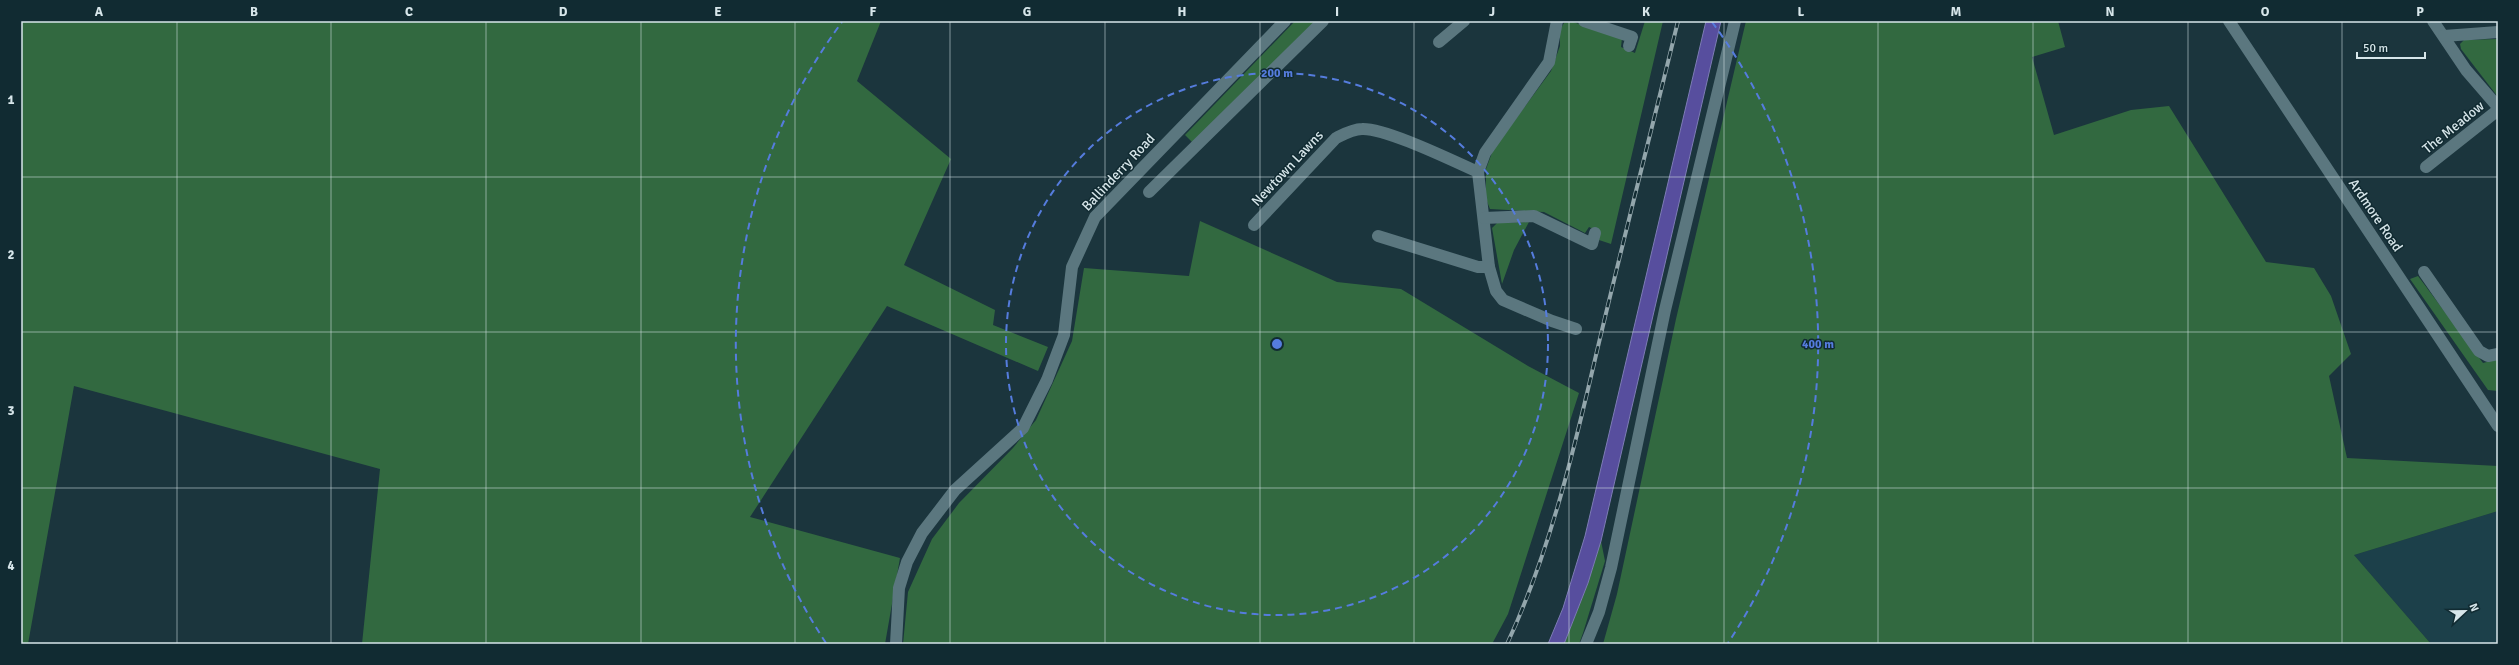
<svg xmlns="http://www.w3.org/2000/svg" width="2519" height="665" font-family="Signika,sans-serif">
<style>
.built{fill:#1c404a}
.green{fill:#326940}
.water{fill:#574e9e;stroke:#7d7cb5}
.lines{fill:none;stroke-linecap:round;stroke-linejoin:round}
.minor{stroke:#5b777f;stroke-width:12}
.rail-casing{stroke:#93a6ac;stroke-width:4}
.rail{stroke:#112b32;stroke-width:2.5;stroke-dasharray:8;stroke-linecap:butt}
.grid{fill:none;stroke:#d7e6ea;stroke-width:1;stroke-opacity:0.55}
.ring{fill:none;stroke:#557cdd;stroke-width:2;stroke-dasharray:7 5}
.labels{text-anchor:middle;stroke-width:3;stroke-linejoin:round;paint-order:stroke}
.street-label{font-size:14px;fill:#d7e6ea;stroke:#112b32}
.centre{fill:#557cdd;stroke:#112b32;stroke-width:2}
.ring-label{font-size:12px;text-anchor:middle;font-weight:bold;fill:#557cdd;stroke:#112b32;stroke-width:3;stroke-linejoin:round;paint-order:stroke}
.neatline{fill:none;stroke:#d7e6ea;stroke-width:1.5}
.grid-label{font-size:13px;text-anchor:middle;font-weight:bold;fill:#d7e6ea}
</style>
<rect width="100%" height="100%" fill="#1b353d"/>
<path class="built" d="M 2498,511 L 2498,644 L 2431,644 L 2354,555 Z"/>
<g class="green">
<path d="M 21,21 L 881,21 L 857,81 L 951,159 L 904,265 L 995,310 L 993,325 L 1048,347 L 1038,371 L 887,306 L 750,517 L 900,558 L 885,644 L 362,644 L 380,469 L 74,386 L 28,644 L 21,644 Z"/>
<path d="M 1295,21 L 1316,21 L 1193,143 L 1185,135 Z"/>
<path d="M 1645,21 L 1663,21 L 1611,244 L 1599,240 L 1600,232 L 1589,227 L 1585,233 L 1544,212 L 1490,209 L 1486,199 L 1486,169 L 1493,150 L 1551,71 L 1560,46 L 1560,30 L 1564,23 L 1573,22 L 1622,38 L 1621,47 L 1635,53 Z"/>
<path d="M 1746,21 L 2058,21 L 2065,47 L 2032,57 L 2054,135 L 2131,110 L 2169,106 L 2266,262 L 2314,268 L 2331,296 L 2351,354 L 2329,376 L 2347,458 L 2498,466 L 2498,511 L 2354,555 L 2431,644 L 1603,644 L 1617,594 L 1676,319 Z"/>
<path d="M 2498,39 L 2498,97 L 2461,49 L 2460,44 L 2464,40 Z"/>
<path d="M 1200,221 L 1337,282 L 1401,289 L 1528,366 L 1579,393 L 1508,614 L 1492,644 L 903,644 L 908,592 L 932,539 L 959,503 L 1013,448 L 1036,420 L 1072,341 L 1084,268 L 1189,276 Z"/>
<path d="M 1529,222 L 1514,250 L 1502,284 L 1492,228 L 1497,223 Z"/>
<path d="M 2418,276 L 2480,359 L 2483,363 L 2498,359 L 2498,391 L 2488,390 L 2410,279 Z"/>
<path d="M 1601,541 L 1605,561 L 1583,633 L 1579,644 L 1564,644 L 1588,583 Z"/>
</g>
<path class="water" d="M 1706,21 L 1721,21 L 1601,541 L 1588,583 L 1564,644 L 1548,644 L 1563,608 L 1585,536 Z"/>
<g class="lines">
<g class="minor">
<path d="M 1557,21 L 1549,62 L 1485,153 L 1478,172 L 1489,267 L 1496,291 L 1503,300 L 1552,321 L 1576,329"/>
<path d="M 1584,21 L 1632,37 L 1629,46"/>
<path d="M 2229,21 L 2498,426"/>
<path d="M 2433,21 L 2466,70 L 2498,107"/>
<path d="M 2444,36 L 2498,32"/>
<path d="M 1439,42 L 1464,21"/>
<path d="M 2426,167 L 2498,110"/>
<path d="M 1149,192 L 1323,21"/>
<path d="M 1484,218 L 1534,216 L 1592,244 L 1595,233"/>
<path d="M 1254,225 L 1336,138 C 1344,134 1353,129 1362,129 C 1386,128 1453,161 1478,172"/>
<path d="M 1378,236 L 1478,267 L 1489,267"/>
<path d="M 2424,272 L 2479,351 L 2488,356 L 2498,354"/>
<path d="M 896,644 L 899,588 L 907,562 L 922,533 L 955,490 L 1023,428 L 1047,380 L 1064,335 L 1072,267 L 1095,217 L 1285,21"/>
<path d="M 1586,644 L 1599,612 L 1611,568 L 1665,310 L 1735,21"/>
</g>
<g class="rail-casing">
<path id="rail" d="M 1507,644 C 1548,556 1571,462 1593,368 C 1620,252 1650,137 1678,21"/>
</g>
<use href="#rail" class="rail"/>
</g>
<path class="grid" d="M 177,21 L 177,644M 331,21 L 331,644M 486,21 L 486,644M 641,21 L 641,644M 795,21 L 795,644M 950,21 L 950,644M 1105,21 L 1105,644M 1260,21 L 1260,644M 1414,21 L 1414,644M 1569,21 L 1569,644M 1724,21 L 1724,644M 1878,21 L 1878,644M 2033,21 L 2033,644M 2188,21 L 2188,644M 2342,21 L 2342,644M 21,177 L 2498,177M 21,332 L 2498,332M 21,488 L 2498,488"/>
<g class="ring">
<circle cx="1277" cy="344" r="271"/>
<path d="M826 643A541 541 0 0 1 842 22M1712 22A541 541 0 0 1 1728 643"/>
</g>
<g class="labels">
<g class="street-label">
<text transform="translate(2453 127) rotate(-39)" y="5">The Meadow</text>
<text transform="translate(1287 168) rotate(-47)" y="5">Newtown Lawns</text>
<text transform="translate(1118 172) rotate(-47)" y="5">Ballinderry Road</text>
<text transform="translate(2376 215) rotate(56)" y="5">Ardmore Road</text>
</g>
</g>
<circle cx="1277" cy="344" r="6" class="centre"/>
<g class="ring-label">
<text x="1277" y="77">200 m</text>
<text x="1818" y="348">400 m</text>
</g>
<rect width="2519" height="665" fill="none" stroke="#112b32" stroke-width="44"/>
<g transform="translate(2465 611) rotate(68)" stroke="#112b32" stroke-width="3" paint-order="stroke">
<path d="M0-3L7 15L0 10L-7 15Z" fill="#d7e6ea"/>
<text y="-6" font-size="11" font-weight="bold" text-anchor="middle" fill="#d7e6ea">N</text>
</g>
<path d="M2357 52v6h68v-6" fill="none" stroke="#d7e6ea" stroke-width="2"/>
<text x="2363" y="52" font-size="12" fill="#d7e6ea" stroke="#112b32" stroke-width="3" paint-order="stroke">50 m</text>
<rect x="22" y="22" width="2475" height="621" class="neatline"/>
<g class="grid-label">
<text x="99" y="16">A</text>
<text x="254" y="16">B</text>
<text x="409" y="16">C</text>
<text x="563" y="16">D</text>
<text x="718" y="16">E</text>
<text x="873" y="16">F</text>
<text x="1027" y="16">G</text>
<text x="1182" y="16">H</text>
<text x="1337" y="16">I</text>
<text x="1492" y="16">J</text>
<text x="1646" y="16">K</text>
<text x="1801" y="16">L</text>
<text x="1956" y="16">M</text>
<text x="2110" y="16">N</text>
<text x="2265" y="16">O</text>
<text x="2420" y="16">P</text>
<text x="11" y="104">1</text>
<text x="11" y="259">2</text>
<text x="11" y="415">3</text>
<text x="11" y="570">4</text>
</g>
</svg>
